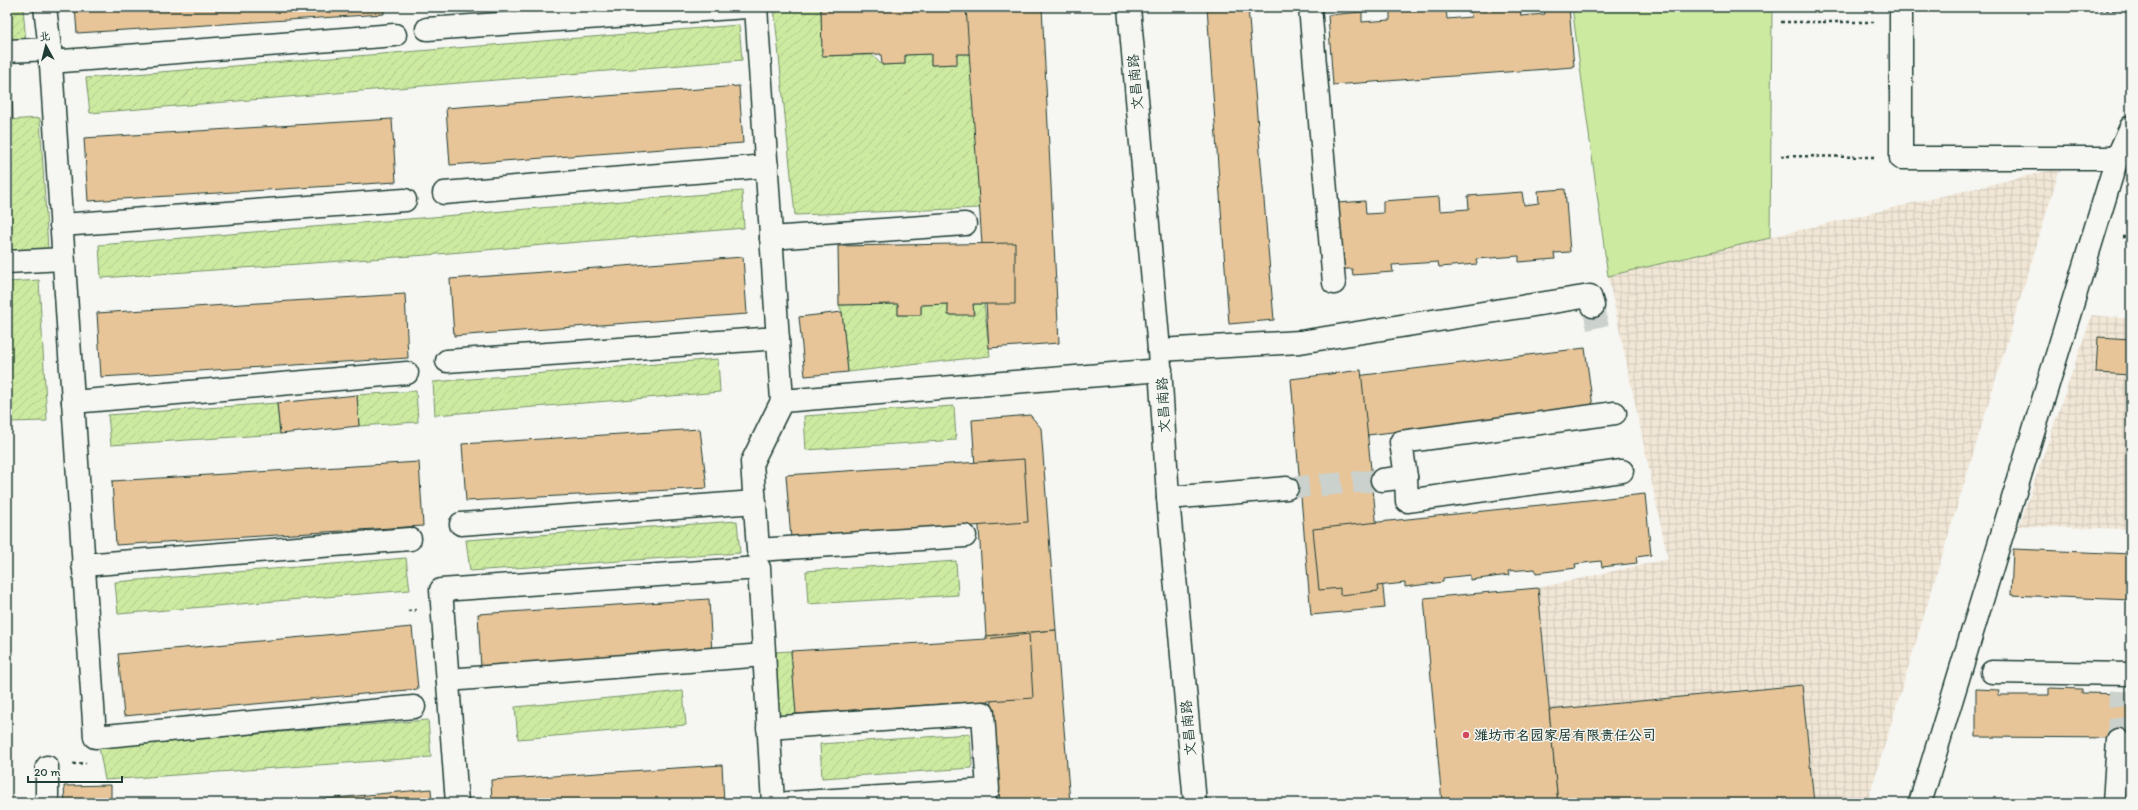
<svg xmlns="http://www.w3.org/2000/svg" width="2138" height="810" font-family="Itim,'LXGW WenKai TC',sans-serif">
<style>
.industrial{fill:url(#industrial-grid)}
.green{fill:#cdeaa1;stroke:#76946a}
.garden{fill:url(#garden-furrows);stroke:#76946a}
.building{fill:#e7c599;stroke:#1f3d34}
.lines{fill:none;stroke-linecap:round;stroke-linejoin:round}
.minor-tunnel{stroke:#cbd1cc;stroke-width:22;stroke-dasharray:22 11;stroke-linecap:butt}
.minor-casing{stroke:#1f3d34;stroke-width:25}
.path{stroke:#1f3d34;stroke-width:2.5;stroke-dasharray:3 3;stroke-linecap:butt}
.minor{stroke:#f6f6f2;stroke-width:22}
.poi-dot{fill:#d1495b;stroke:#f6f6f2;stroke-width:1.5}
.labels{text-anchor:middle;stroke-width:3;stroke-linejoin:round;paint-order:stroke}
.street-label{font-size:14px;fill:#1f3d34;stroke:#f6f6f2}
.poi-label{font-size:14px;font-weight:bold;fill:#1f3d34;stroke:#f6f6f2;text-anchor:start}
</style>
<defs>
<pattern id="industrial-grid" width="8" height="8" patternUnits="userSpaceOnUse"><rect width="8" height="8" fill="#f2e7d7"/><path d="M0 4h8M4 0v8" fill="none" stroke="#cfc7b9"/></pattern>
<pattern id="garden-furrows" width="10" height="10" patternUnits="userSpaceOnUse"><rect width="10" height="10" fill="#cdeaa1"/><path d="M-1 1l2-2M0 10L10 0M9 11l2-2" fill="none" stroke="#b0ca8b"/></pattern>
</defs>
<rect width="100%" height="100%" fill="#f6f6f2"/>
<filter id="ink" filterUnits="userSpaceOnUse"><feTurbulence type="fractalNoise" baseFrequency=".025" numOctaves="2"/><feDisplacementMap in="SourceGraphic" scale="8" xChannelSelector="R" yChannelSelector="G"/><feConvolveMatrix kernelMatrix="1 2 1 2 8 2 1 2 1" color-interpolation-filters="sRGB"/></filter>
<g filter="url(#ink)">
<g class="industrial">
<path d="M 2060,168 L 1867,803 L 1559,803 L 1538,588 L 1668,559 L 1608,276 Z"/>
<path d="M 2092,315 L 2131,319 L 2131,529 L 2019,526 Z"/>
</g>
<path class="green" d="M 1572,7 L 1772,7 L 1770,238 L 1608,276 Z"/>
<g class="garden">
<path d="M 7,7 L 23,7 L 26,43 L 7,44 Z"/>
<path d="M 774,7 L 821,7 L 822,56 L 872,55 L 882,65 L 905,64 L 905,55 L 931,54 L 931,65 L 956,64 L 957,54 L 971,54 L 980,208 L 795,215 Z"/>
<path d="M 739,25 L 742,60 L 90,113 L 86,78 Z"/>
<path d="M 40,118 L 48,249 L 7,251 L 7,120 Z"/>
<path d="M 742,191 L 744,228 L 426,255 L 101,278 L 99,245 Z"/>
<path d="M 39,280 L 47,421 L 7,422 L 8,282 Z"/>
<path d="M 898,304 L 898,315 L 921,315 L 921,305 L 948,304 L 948,315 L 973,314 L 973,304 L 984,304 L 990,356 L 848,372 L 842,312 L 839,305 Z"/>
<path d="M 718,359 L 720,392 L 435,415 L 433,382 Z"/>
<path d="M 416,391 L 418,422 L 359,426 L 357,395 Z"/>
<path d="M 277,403 L 280,434 L 111,445 L 108,415 Z"/>
<path d="M 954,406 L 956,440 L 806,450 L 804,416 Z"/>
<path d="M 737,521 L 740,553 L 470,571 L 466,540 Z"/>
<path d="M 406,558 L 410,590 L 118,614 L 115,582 Z"/>
<path d="M 956,561 L 958,595 L 808,604 L 806,571 Z"/>
<path d="M 791,651 L 797,720 L 779,721 L 774,652 Z"/>
<path d="M 683,691 L 686,725 L 518,739 L 515,707 Z"/>
<path d="M 428,720 L 431,757 L 105,780 L 99,747 Z"/>
<path d="M 970,734 L 972,768 L 822,778 L 820,744 Z"/>
</g>
<g class="building">
<path d="M 75,7 L 384,7 L 384,14 L 77,33 Z"/>
<path d="M 821,7 L 998,7 L 999,54 L 957,54 L 957,64 L 931,65 L 931,54 L 905,55 L 905,64 L 882,65 L 881,54 L 822,56 Z"/>
<path d="M 966,7 L 1042,7 L 1059,343 L 989,348 Z"/>
<path d="M 1207,7 L 1248,7 L 1274,320 L 1229,324 Z"/>
<path d="M 1470,7 L 1520,7 L 1521,16 L 1545,14 L 1544,7 L 1569,7 L 1574,67 L 1333,85 L 1328,15 L 1362,12 L 1362,22 L 1390,20 L 1390,11 L 1446,8 L 1447,19 L 1471,17 Z"/>
<path d="M 7,60 L 11,60 L 13,120 L 7,120 Z"/>
<path d="M 739,86 L 743,143 L 450,165 L 446,108 Z"/>
<path d="M 392,119 L 396,182 L 88,201 L 84,138 Z"/>
<path d="M 1565,189 L 1570,252 L 1554,253 L 1555,259 L 1519,262 L 1519,256 L 1476,259 L 1477,264 L 1439,267 L 1438,262 L 1392,265 L 1393,272 L 1353,275 L 1352,269 L 1342,269 L 1337,203 L 1365,201 L 1366,214 L 1383,213 L 1383,201 L 1439,197 L 1440,211 L 1469,209 L 1468,196 L 1522,192 L 1524,205 L 1539,203 L 1538,191 Z"/>
<path d="M 1015,243 L 1015,304 L 973,304 L 974,315 L 948,315 L 948,304 L 921,305 L 921,315 L 898,315 L 898,304 L 839,305 L 838,246 Z"/>
<path d="M 743,257 L 747,314 L 454,336 L 450,279 Z"/>
<path d="M 7,282 L 8,282 L 9,343 L 7,343 Z"/>
<path d="M 405,294 L 408,358 L 101,377 L 97,313 Z"/>
<path d="M 842,312 L 848,372 L 805,376 L 799,317 Z"/>
<path d="M 2098,337 L 2131,339 L 2131,375 L 2096,373 Z"/>
<path d="M 1585,348 L 1593,407 L 1368,435 L 1368,438 L 1306,443 L 1299,383 Z"/>
<path d="M 1361,370 L 1385,608 L 1311,615 L 1291,379 Z"/>
<path d="M 357,395 L 359,426 L 280,434 L 277,403 Z"/>
<path d="M 1030,415 L 1041,428 L 1056,630 L 986,636 L 972,420 Z"/>
<path d="M 700,429 L 707,488 L 466,501 L 462,444 Z"/>
<path d="M 1024,459 L 1028,522 L 791,539 L 786,475 Z"/>
<path d="M 419,462 L 423,526 L 116,545 L 112,481 Z"/>
<path d="M 1645,494 L 1651,555 L 1636,557 L 1637,563 L 1602,567 L 1601,561 L 1575,564 L 1576,568 L 1536,573 L 1535,569 L 1508,571 L 1509,575 L 1470,580 L 1470,575 L 1443,578 L 1443,582 L 1405,587 L 1405,583 L 1377,586 L 1378,591 L 1340,595 L 1340,588 L 1319,590 L 1313,529 Z"/>
<path d="M 2013,549 L 2131,554 L 2131,600 L 2011,595 Z"/>
<path d="M 1538,588 L 1558,803 L 1442,803 L 1424,598 Z"/>
<path d="M 709,599 L 712,654 L 481,669 L 478,614 Z"/>
<path d="M 412,627 L 418,689 L 124,716 L 118,654 Z"/>
<path d="M 1056,630 L 1070,803 L 1000,803 L 986,636 Z"/>
<path d="M 1029,634 L 1033,698 L 796,714 L 791,651 L 986,639 Z"/>
<path d="M 1802,685 L 1814,803 L 1558,803 L 1549,710 Z"/>
<path d="M 2049,688 L 2082,689 L 2082,693 L 2129,694 L 2129,689 L 2131,689 L 2131,738 L 1976,737 L 1976,689 L 1999,690 L 1998,695 L 2049,695 Z"/>
<path d="M 722,765 L 724,803 L 492,803 L 491,780 Z"/>
<path d="M 111,785 L 111,803 L 65,803 L 64,786 Z"/>
<path d="M 431,789 L 432,803 L 282,803 Z"/>
</g>
<g class="lines">
<g class="minor-tunnel">
<path d="M 1593,306 L 1600,337"/>
<path d="M 1287,488 L 1382,480"/>
<path d="M 2118,740 L 2120,691"/>
</g>
<g class="minor-casing">
<g id="minor">
<path d="M 45,7 L 50,49 L 95,737 L 414,707"/>
<path d="M 756,7 L 782,401 L 1161,370"/>
<path d="M 1129,7 L 1159,350 L 1168,498 L 1195,803"/>
<path d="M 1310,7 L 1334,283"/>
<path d="M 1901,7 L 1901,158 L 2117,158"/>
<path d="M 427,29 L 747,7"/>
<path d="M 7,51 L 50,49"/>
<path d="M 50,62 L 395,35"/>
<path d="M 444,193 L 767,166"/>
<path d="M 61,225 L 405,200"/>
<path d="M 771,238 L 965,224"/>
<path d="M 7,262 L 63,259"/>
<path d="M 1159,350 L 1300,342 L 1590,296 L 1593,306"/>
<path d="M 447,361 L 778,338"/>
<path d="M 782,401 L 752,462 L 758,550 L 965,536"/>
<path d="M 73,402 L 407,373"/>
<path d="M 1406,477 L 1407,501 L 1622,471"/>
<path d="M 1382,480 L 1406,477 L 1401,442 L 1615,413"/>
<path d="M 1168,498 L 1287,488"/>
<path d="M 461,524 L 755,502"/>
<path d="M 83,565 L 410,539"/>
<path d="M 1992,672 L 2131,674"/>
<path d="M 448,680 L 764,655"/>
<path d="M 768,728 L 983,713 L 988,790 L 788,803"/>
<path d="M 47,767 L 47,803"/>
<path d="M 457,803 L 441,590 L 759,568 L 773,803"/>
<path d="M 1920,803 L 2117,158 L 2131,127"/>
<path d="M 2114,803 L 2118,740"/>
</g>
</g>
<g class="path">
<path d="M 2088,9 L 2131,10"/>
<path d="M 1781,22 L 1874,22"/>
<path d="M 1781,156 L 1874,157"/>
<path d="M 2122,237 L 2131,237"/>
<path d="M 408,611 L 416,610"/>
<path d="M 73,764 L 86,763"/>
</g>
<use href="#minor" class="minor"/>
</g>
</g>
<circle class="poi-dot" cx="1466" cy="735" r="4"/>
<g class="labels">
<g class="street-label">
<text transform="translate(1135 82) rotate(-95)" y="5">文昌南路</text>
<text transform="translate(1163 405) rotate(-93)" y="5">文昌南路</text>
<text transform="translate(1188 728) rotate(-95)" y="5">文昌南路</text>
</g>
<g class="poi-label">
<text x="1474" y="740">潍坊市名园家居有限责任公司</text>
</g>
</g>
<rect width="2138" height="810" fill="none" stroke="#f6f6f2" stroke-width="24"/>
<rect x="12" y="12" width="2114" height="786" fill="none" stroke="#1f3d34" stroke-width="1.5" filter="url(#ink)"/>
<g transform="translate(46 46) rotate(353)" stroke="#f6f6f2" stroke-width="3" paint-order="stroke">
<path d="M0-3L7 15L0 10L-7 15Z" fill="#1f3d34"/>
<text y="-6" font-size="11" font-weight="bold" text-anchor="middle" fill="#1f3d34">北</text>
</g>
<path d="M28 776v6h94v-6" fill="none" stroke="#1f3d34" stroke-width="2"/>
<text x="34" y="776" font-size="12" fill="#1f3d34" stroke="#f6f6f2" stroke-width="3" paint-order="stroke">20 m</text>
</svg>
